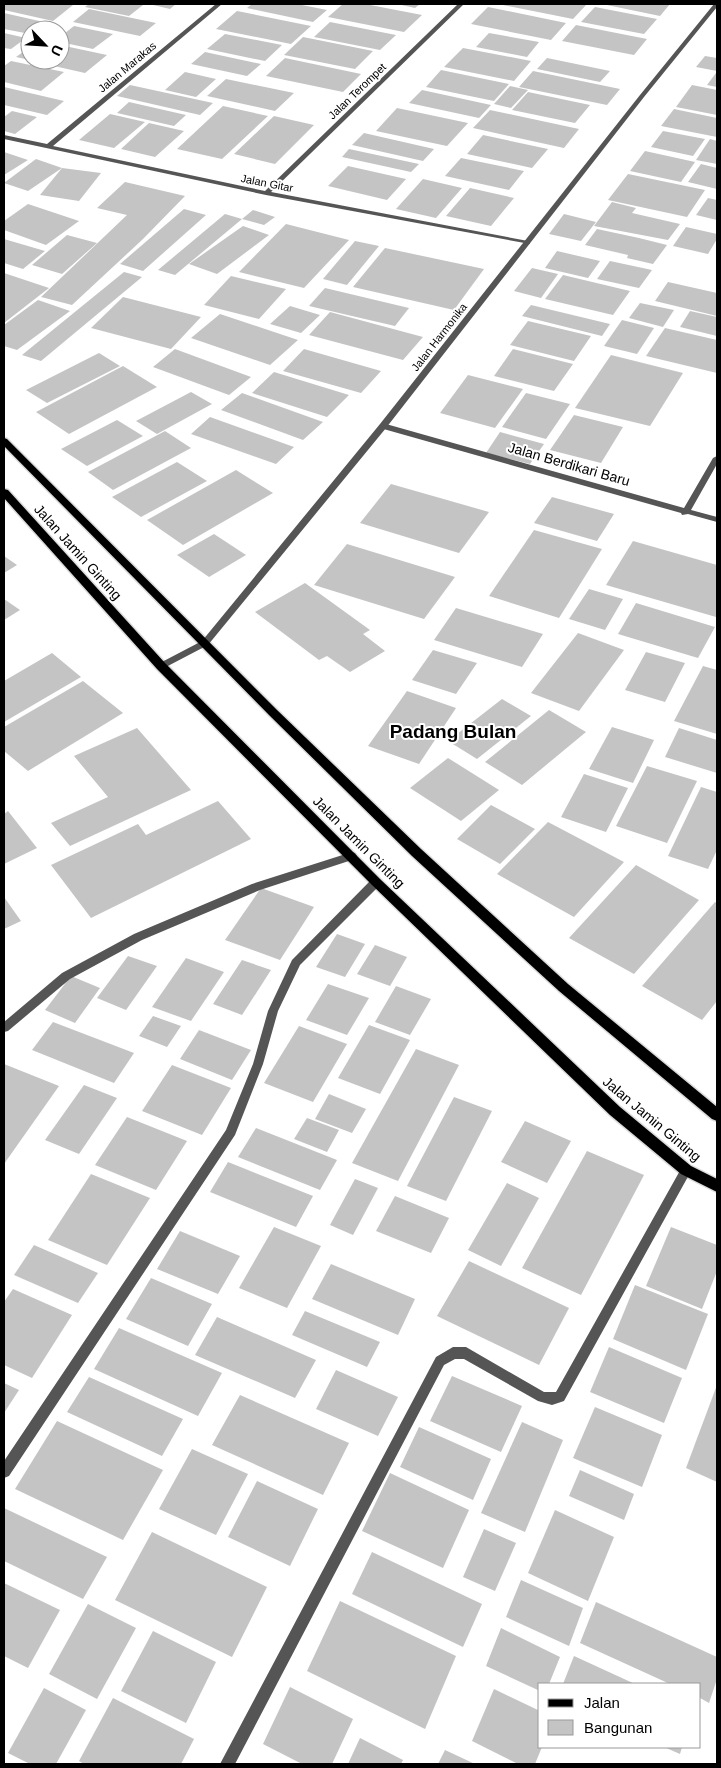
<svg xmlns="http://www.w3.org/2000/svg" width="721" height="1768" font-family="Arial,sans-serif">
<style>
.building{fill:#c4c4c4}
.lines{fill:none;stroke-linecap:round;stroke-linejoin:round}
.primary-casing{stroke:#dbdbdb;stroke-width:3}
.minor{fill:#555;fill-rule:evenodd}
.tertiary{fill:#555;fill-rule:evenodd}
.primary{fill:#000;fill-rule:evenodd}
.labels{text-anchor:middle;stroke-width:4;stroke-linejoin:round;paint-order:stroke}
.far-street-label{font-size:11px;fill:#000;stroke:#fff}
.street-label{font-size:14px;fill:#000;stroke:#fff}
.district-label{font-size:19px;font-weight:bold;fill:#000;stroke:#fff}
</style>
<rect width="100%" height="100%" fill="#fff"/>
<g class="building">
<path d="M 4,4 L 67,4 L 73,5 L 53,21 L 4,10 Z"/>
<path d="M 89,4 L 137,4 L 143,5 L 129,16 L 85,7 Z"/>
<path d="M 149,4 L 176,4 L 170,9 Z"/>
<path d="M 252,4 L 297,4 L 327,10 L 313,22 L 247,8 Z"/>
<path d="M 343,4 L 365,4 L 422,15 L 404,32 L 328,17 Z"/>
<path d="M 397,4 L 420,4 L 415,8 Z"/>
<path d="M 498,4 L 587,4 L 573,19 Z"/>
<path d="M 602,4 L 670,4 L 660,16 Z"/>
<path d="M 488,7 L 566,23 L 551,40 L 471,24 Z"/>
<path d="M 595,7 L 657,19 L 644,34 L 581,22 Z"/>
<path d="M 89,9 L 156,23 L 140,36 L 73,22 Z"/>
<path d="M 237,11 L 311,26 L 291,44 L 216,29 Z"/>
<path d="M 4,13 L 57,25 L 50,30 L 30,30 L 30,34 L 4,29 Z"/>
<path d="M 330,22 L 396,35 L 380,50 L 314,37 Z"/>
<path d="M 576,25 L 647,39 L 634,55 L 562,41 Z"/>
<path d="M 74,26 L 113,34 L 93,49 L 60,42 L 60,37 Z"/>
<path d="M 4,33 L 26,38 L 11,49 L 4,48 Z"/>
<path d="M 489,33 L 539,42 L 527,57 L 476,47 Z"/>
<path d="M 225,34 L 282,45 L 265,61 L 207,49 Z"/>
<path d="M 303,37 L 373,51 L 355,69 L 284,55 Z"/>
<path d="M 60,45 L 107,55 L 85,73 L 32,61 L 60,60 Z"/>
<path d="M 30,47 L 30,60 L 16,57 Z"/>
<path d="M 463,48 L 531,61 L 514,81 L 444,67 Z"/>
<path d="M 205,52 L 261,64 L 247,76 L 191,64 Z"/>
<path d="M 705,56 L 717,58 L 717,71 L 696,67 Z"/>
<path d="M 285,58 L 361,74 L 343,92 L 266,76 Z"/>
<path d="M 547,58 L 610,71 L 600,82 L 537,69 Z"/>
<path d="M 11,61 L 64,72 L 41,91 L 4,82 L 4,66 Z"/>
<path d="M 441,70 L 509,84 L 494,101 L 426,87 Z"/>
<path d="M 533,71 L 620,89 L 607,105 L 519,87 Z"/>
<path d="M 185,72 L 216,79 L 196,97 L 165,90 Z"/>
<path d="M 716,73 L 717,87 L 707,85 Z"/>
<path d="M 226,79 L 294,93 L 275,111 L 207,96 Z"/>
<path d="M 130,85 L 213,103 L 200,115 L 117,96 Z"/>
<path d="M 692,85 L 717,90 L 717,115 L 676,107 Z"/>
<path d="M 510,86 L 528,90 L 511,108 L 494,104 Z"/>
<path d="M 4,87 L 64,101 L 47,115 L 4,105 Z"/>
<path d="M 422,90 L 491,105 L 479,118 L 409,103 Z"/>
<path d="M 528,92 L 590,105 L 575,123 L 512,110 Z"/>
<path d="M 129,102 L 186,115 L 174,126 L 117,113 Z"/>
<path d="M 223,106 L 268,116 L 222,159 L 177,149 Z"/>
<path d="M 397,108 L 468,123 L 447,146 L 376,131 Z"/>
<path d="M 674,109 L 717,118 L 717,137 L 661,126 Z"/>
<path d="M 490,110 L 579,129 L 564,148 L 473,128 Z"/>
<path d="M 12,111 L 37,117 L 15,134 L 4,131 L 4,117 Z"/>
<path d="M 110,114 L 145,122 L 114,148 L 79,140 Z"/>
<path d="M 274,116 L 314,125 L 275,164 L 234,154 Z"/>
<path d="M 149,123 L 184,131 L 155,157 L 121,149 Z"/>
<path d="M 663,131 L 705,139 L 693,156 L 651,147 Z"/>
<path d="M 364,133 L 434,149 L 423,161 L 352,145 Z"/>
<path d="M 483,135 L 548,149 L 532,168 L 467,154 Z"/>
<path d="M 710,139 L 717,141 L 717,164 L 696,160 Z"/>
<path d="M 349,149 L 419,164 L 411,172 L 342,157 Z"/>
<path d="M 645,151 L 695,162 L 681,182 L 630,171 Z"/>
<path d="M 4,152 L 28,160 L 4,175 Z"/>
<path d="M 461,158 L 524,171 L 509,190 L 445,176 Z"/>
<path d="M 36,159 L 62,168 L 28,191 L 4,183 Z"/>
<path d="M 701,164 L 717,168 L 717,189 L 688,182 Z"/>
<path d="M 348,166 L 406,179 L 387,200 L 328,186 Z"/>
<path d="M 62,168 L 101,173 L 79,201 L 40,195 Z"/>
<path d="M 628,174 L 705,190 L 687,217 L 608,200 Z"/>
<path d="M 423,179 L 462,188 L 436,218 L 396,209 Z"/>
<path d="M 125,182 L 185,196 L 143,239 L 72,305 L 41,297 L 127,215 L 97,208 Z"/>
<path d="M 470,188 L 514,198 L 491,226 L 446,216 Z"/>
<path d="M 708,198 L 717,200 L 717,220 L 696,215 Z"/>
<path d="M 612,202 L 636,208 L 632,213 L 680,224 L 668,240 L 594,226 Z"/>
<path d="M 28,204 L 79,221 L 46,245 L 4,230 L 4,221 Z"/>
<path d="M 184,209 L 206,215 L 143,271 L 120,264 Z"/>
<path d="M 253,210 L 275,217 L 264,225 L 242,219 Z"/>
<path d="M 225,214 L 242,219 L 175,275 L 158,270 Z"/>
<path d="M 564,214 L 596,222 L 581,241 L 549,234 Z"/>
<path d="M 286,224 L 349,240 L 304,288 L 239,272 Z"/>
<path d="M 243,226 L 269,235 L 217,274 L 189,264 Z"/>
<path d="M 686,227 L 717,234 L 717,239 L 708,254 L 673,246 Z"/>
<path d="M 597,229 L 639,238 L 667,245 L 653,264 L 627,258 L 628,255 L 585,245 Z"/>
<path d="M 67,235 L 97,243 L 62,274 L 32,265 Z"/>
<path d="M 4,239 L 45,251 L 23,269 L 4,263 Z"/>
<path d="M 355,241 L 379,246 L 347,285 L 323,279 Z"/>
<path d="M 385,248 L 484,269 L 454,310 L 353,287 Z"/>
<path d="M 557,251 L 600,261 L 588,278 L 545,268 Z"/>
<path d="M 610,261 L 652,270 L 639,288 L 597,279 Z"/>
<path d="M 532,268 L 558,274 L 541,298 L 514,291 Z"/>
<path d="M 124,272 L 142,277 L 41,361 L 22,355 Z"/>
<path d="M 4,273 L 49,288 L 4,323 Z"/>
<path d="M 563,275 L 630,291 L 613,315 L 545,299 Z"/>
<path d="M 231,276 L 286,289 L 259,319 L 204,305 Z"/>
<path d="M 668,282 L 717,293 L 717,316 L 655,301 Z"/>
<path d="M 325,288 L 409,308 L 395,326 L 309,306 Z"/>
<path d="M 123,297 L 201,317 L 171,349 L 91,328 Z"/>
<path d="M 38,300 L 70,311 L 17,350 L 4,346 L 4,325 Z"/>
<path d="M 640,303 L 674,310 L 663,327 L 629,318 Z"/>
<path d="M 531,305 L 610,324 L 602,336 L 522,316 Z"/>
<path d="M 290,306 L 320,315 L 301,333 L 270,324 Z"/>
<path d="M 690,311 L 717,317 L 717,336 L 680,327 Z"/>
<path d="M 330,312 L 423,337 L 403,360 L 309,335 Z"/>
<path d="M 220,314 L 298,340 L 270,365 L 191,338 Z"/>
<path d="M 622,320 L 654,328 L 637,354 L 604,346 Z"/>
<path d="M 528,321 L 591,336 L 574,361 L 510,345 Z"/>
<path d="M 665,328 L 717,340 L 717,373 L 646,356 Z"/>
<path d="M 175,349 L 251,377 L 229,395 L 153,367 Z"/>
<path d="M 304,349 L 381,371 L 361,393 L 283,371 Z"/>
<path d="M 513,349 L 573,364 L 554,391 L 494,376 Z"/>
<path d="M 99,353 L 120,366 L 47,403 L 26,390 Z"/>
<path d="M 611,355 L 683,373 L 650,426 L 575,408 Z"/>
<path d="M 123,366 L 157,387 L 69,434 L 36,412 Z"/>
<path d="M 274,372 L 349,395 L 327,417 L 252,393 Z"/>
<path d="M 468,375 L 523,389 L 495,428 L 440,413 Z"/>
<path d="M 191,392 L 212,404 L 157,434 L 136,421 Z"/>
<path d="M 242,393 L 323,422 L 303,440 L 221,410 Z"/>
<path d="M 526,393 L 570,404 L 546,439 L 502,427 Z"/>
<path d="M 574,415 L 623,427 L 601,463 L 550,450 Z"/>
<path d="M 210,417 L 294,447 L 276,464 L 191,434 Z"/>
<path d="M 117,420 L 143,436 L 87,466 L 61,449 Z"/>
<path d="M 165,431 L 191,448 L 113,490 L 88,472 Z"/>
<path d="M 500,432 L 544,444 L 530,464 L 486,453 Z"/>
<path d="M 177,462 L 207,481 L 141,517 L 112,497 Z"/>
<path d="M 236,470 L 273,493 L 183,545 L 147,520 Z"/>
<path d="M 391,484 L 489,512 L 459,553 L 360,523 Z"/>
<path d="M 552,497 L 614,514 L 597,541 L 534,523 Z"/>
<path d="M 534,530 L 602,549 L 559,618 L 489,596 Z"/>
<path d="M 214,534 L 246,555 L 209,577 L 177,555 Z"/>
<path d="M 633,541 L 717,565 L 716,617 L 606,585 Z"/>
<path d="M 347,544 L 455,577 L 424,619 L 314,585 Z"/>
<path d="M 4,556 L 17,565 L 4,573 Z"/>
<path d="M 305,583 L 370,630 L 363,634 L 385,651 L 350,672 L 327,656 L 319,660 L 255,612 Z"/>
<path d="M 589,589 L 623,599 L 605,630 L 569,619 Z"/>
<path d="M 4,599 L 20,610 L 4,620 Z"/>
<path d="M 636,603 L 715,627 L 698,658 L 618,634 Z"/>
<path d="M 456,608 L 543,634 L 522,667 L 434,640 Z"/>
<path d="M 578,633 L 624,650 L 579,711 L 531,693 Z"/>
<path d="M 433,650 L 477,663 L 456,694 L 412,680 Z"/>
<path d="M 646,652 L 685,663 L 665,702 L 625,690 Z"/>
<path d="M 52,653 L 81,677 L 4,722 L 4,681 Z"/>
<path d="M 703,666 L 717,670 L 717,734 L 674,721 Z"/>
<path d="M 83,681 L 123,713 L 28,771 L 4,751 L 4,727 Z"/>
<path d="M 407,691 L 456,708 L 419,764 L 368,746 Z"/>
<path d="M 502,699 L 531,716 L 477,759 L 448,741 Z"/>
<path d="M 549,710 L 586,732 L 522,785 L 485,762 Z"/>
<path d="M 612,727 L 654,740 L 633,783 L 589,769 Z"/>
<path d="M 137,728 L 191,790 L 70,846 L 51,823 L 108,797 L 74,756 Z"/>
<path d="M 679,728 L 717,740 L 717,773 L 665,757 Z"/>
<path d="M 448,758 L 499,790 L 461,821 L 410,788 Z"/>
<path d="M 647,766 L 697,781 L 667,843 L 616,826 Z"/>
<path d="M 584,774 L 628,788 L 606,832 L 561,817 Z"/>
<path d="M 701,787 L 717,792 L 717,850 L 708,869 L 668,856 Z"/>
<path d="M 218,801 L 251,839 L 91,918 L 51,865 L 138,824 L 146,835 Z"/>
<path d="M 491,805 L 535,829 L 500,864 L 457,839 Z"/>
<path d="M 8,811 L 37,848 L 4,864 L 4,814 Z"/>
<path d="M 548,822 L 624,862 L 574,917 L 497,874 Z"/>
<path d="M 636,865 L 699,900 L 634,974 L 569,938 Z"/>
<path d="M 261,888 L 314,907 L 280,960 L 225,940 Z"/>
<path d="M 4,897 L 21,921 L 4,929 Z"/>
<path d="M 715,902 L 717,903 L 717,1001 L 702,1020 L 642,986 Z"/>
<path d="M 337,934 L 365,944 L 345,977 L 316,967 Z"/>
<path d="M 375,945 L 407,957 L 390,986 L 357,974 Z"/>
<path d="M 128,956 L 157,966 L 126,1010 L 97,998 Z"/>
<path d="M 186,958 L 224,972 L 191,1021 L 152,1007 Z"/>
<path d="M 242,960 L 271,970 L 242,1015 L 213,1004 Z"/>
<path d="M 71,976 L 100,988 L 75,1023 L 45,1010 Z"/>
<path d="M 328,984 L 369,998 L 347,1035 L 306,1020 Z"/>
<path d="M 396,986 L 431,999 L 410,1035 L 375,1022 Z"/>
<path d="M 153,1016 L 181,1026 L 167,1047 L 139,1036 Z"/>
<path d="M 53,1022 L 134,1053 L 114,1083 L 32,1050 Z"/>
<path d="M 369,1025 L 410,1040 L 380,1094 L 338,1078 Z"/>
<path d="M 299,1026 L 347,1044 L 313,1102 L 264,1083 Z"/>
<path d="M 199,1030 L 251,1050 L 232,1080 L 180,1059 Z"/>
<path d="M 416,1049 L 459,1065 L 398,1181 L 352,1163 Z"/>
<path d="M 4,1064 L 59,1086 L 4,1164 Z"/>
<path d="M 172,1065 L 231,1088 L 202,1135 L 142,1111 Z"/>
<path d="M 84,1085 L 117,1098 L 79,1154 L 45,1140 Z"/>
<path d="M 329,1094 L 366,1109 L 352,1133 L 315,1119 Z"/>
<path d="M 454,1097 L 492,1111 L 446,1201 L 407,1186 Z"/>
<path d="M 127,1117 L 187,1141 L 156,1190 L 95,1165 Z"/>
<path d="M 307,1118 L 339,1130 L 327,1152 L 294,1139 Z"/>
<path d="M 525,1121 L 571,1141 L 547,1183 L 501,1162 Z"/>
<path d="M 256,1128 L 337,1160 L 320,1190 L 238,1157 Z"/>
<path d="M 587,1151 L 644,1175 L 581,1295 L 522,1268 Z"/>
<path d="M 228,1162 L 313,1196 L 296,1227 L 210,1192 Z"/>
<path d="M 91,1174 L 150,1198 L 107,1265 L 48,1240 Z"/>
<path d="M 355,1179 L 378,1188 L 353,1235 L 330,1225 Z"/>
<path d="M 507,1183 L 539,1198 L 501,1266 L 468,1250 Z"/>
<path d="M 395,1196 L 449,1218 L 431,1253 L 376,1231 Z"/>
<path d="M 274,1227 L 321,1246 L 287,1308 L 239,1288 Z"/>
<path d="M 671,1227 L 717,1245 L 717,1271 L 702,1309 L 646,1286 Z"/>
<path d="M 180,1231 L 240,1256 L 218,1294 L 157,1269 Z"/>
<path d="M 34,1245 L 98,1273 L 78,1303 L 14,1275 Z"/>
<path d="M 469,1261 L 569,1308 L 539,1365 L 437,1316 Z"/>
<path d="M 331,1264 L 415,1299 L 398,1335 L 312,1299 Z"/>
<path d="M 151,1278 L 212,1304 L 188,1346 L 126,1319 Z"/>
<path d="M 635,1285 L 708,1314 L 686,1370 L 613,1339 Z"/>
<path d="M 13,1289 L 72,1315 L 32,1378 L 4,1365 L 4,1302 Z"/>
<path d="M 305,1311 L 380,1342 L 367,1367 L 292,1335 Z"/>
<path d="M 217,1317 L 316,1360 L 295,1398 L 195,1355 Z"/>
<path d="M 119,1328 L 222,1373 L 198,1416 L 94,1369 Z"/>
<path d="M 609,1347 L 682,1378 L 664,1423 L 590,1392 Z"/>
<path d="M 336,1370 L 398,1397 L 378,1436 L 316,1409 Z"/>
<path d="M 452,1376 L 522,1406 L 501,1452 L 430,1421 Z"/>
<path d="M 89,1377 L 183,1419 L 162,1456 L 67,1412 Z"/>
<path d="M 4,1383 L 19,1390 L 4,1413 Z"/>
<path d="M 717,1385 L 717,1482 L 686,1468 Z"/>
<path d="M 240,1395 L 349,1443 L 323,1495 L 212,1445 Z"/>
<path d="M 595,1407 L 662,1435 L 642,1487 L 573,1458 Z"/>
<path d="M 57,1421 L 163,1470 L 123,1540 L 15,1489 Z"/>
<path d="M 522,1422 L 563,1440 L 525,1532 L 481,1513 Z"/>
<path d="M 419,1427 L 491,1459 L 473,1500 L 400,1467 Z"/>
<path d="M 192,1449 L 248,1474 L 216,1535 L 159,1509 Z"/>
<path d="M 580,1470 L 634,1494 L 624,1520 L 569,1496 Z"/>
<path d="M 390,1473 L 469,1510 L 443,1568 L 362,1531 Z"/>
<path d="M 257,1481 L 318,1509 L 290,1566 L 228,1537 Z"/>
<path d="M 4,1508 L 107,1557 L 83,1599 L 4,1561 Z"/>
<path d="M 555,1510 L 614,1537 L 588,1601 L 528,1573 Z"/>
<path d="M 484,1529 L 516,1543 L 495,1591 L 463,1577 Z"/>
<path d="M 152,1532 L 267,1587 L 232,1657 L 115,1600 Z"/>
<path d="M 372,1552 L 482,1604 L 463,1647 L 352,1594 Z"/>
<path d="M 521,1580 L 583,1608 L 569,1646 L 506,1617 Z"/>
<path d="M 4,1583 L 60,1610 L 28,1668 L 4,1656 Z"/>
<path d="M 340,1601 L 456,1656 L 425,1729 L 307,1671 Z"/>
<path d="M 596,1602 L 717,1657 L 717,1679 L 709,1703 L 700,1698 L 700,1684 L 670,1684 L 580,1643 Z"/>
<path d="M 88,1604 L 136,1628 L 97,1699 L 49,1674 Z"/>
<path d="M 501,1628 L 560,1657 L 549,1684 L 540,1684 L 540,1691 L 486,1666 Z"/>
<path d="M 153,1631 L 216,1662 L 186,1723 L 121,1691 Z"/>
<path d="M 574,1656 L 635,1684 L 563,1684 Z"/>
<path d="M 290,1687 L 353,1719 L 332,1764 L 302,1764 L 263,1744 Z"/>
<path d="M 44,1688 L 86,1710 L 56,1764 L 30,1764 L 8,1753 Z"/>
<path d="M 494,1689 L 540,1711 L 540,1747 L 542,1747 L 535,1764 L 518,1764 L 472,1741 Z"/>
<path d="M 113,1698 L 194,1739 L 181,1764 L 84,1764 L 79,1761 Z"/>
<path d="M 360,1738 L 403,1760 L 401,1764 L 348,1764 Z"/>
<path d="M 664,1747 L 682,1747 L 680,1754 Z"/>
<path d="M 445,1750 L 475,1764 L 438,1764 Z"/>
</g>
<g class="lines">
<g class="primary-casing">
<g id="primary">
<path d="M 4,438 L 7,439 L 277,710 L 421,849 L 568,984 L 717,1107 L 717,1121 L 712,1119 L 559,991 L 412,856 L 269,715 L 4,446 Z"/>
<path d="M 4,489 L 8,490 L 165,663 L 380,879 L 620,1107 L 691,1166 L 717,1179 L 717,1192 L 681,1174 L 610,1115 L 372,885 L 157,669 L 4,498 Z"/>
</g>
</g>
<g class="minor">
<path d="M 216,4 L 222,4 L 53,146 L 265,191 L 458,4 L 464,4 L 271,192 L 528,241 L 530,242 L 530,244 L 266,195 L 4,139 L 4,135 L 47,144 Z"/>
<path d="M 380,424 L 386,424 L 684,508 L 713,458 L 717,456 L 717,464 L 691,510 L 717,517 L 717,522 L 688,514 L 682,515 L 681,513 L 380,428 Z"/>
<path d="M 352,852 L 355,853 L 357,856 L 355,859 L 260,890 L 142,940 L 70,979 L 8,1031 L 4,1032 L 4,1022 L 62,973 L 134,934 L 252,884 Z"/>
<path d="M 376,878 L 380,879 L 381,882 L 380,885 L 300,965 L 278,1011 L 263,1064 L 235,1135 L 9,1476 L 4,1478 L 4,1461 L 226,1130 L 253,1064 L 268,1011 L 292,960 L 372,879 Z"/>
<path d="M 686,1165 L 690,1167 L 692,1170 L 690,1173 L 564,1401 L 552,1405 L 538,1401 L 464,1359 L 455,1359 L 444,1365 L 235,1764 L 220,1764 L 436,1357 L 453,1347 L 466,1347 L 544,1392 L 556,1392 L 682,1167 Z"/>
</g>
<path class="tertiary" d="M 714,4 L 717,4 L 717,7 L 644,97 L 386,428 L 208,645 L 164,668 L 158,668 L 157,666 L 158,664 L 202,641 L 380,424 L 640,95 Z"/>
<use href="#primary" class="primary"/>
</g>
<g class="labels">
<g class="far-street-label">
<text transform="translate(127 67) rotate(-40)" y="4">Jalan Marakas</text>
<text transform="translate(357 91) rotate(-44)" y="4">Jalan Terompet</text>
<text transform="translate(267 183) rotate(11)" y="4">Jalan Gitar</text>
<text transform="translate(439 337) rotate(-52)" y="4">Jalan Harmonika</text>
</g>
<g class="street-label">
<text transform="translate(569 464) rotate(16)" y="5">Jalan Berdikari Baru</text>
<text transform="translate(78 552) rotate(48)" y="5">Jalan Jamin Ginting</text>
<text transform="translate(359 842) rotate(45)" y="5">Jalan Jamin Ginting</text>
<text transform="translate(652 1119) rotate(40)" y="5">Jalan Jamin Ginting</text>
</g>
<g class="district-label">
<text x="453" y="738">Padang Bulan</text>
</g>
</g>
<rect width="721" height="1768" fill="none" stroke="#000000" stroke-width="10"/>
<rect x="538" y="1683" width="162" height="65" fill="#ffffff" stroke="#999999"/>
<rect x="548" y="1699" width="25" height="8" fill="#000000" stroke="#999999"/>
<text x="584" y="1708" font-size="15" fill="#000000">Jalan</text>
<rect x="548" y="1720" width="25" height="15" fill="#c4c4c4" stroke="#999999"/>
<text x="584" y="1733" font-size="15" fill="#000000">Bangunan</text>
<g transform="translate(45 45) rotate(115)"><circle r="24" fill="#ffffff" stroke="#999999"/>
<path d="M0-4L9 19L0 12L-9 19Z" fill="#000000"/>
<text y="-8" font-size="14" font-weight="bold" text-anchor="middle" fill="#000000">U</text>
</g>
</svg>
